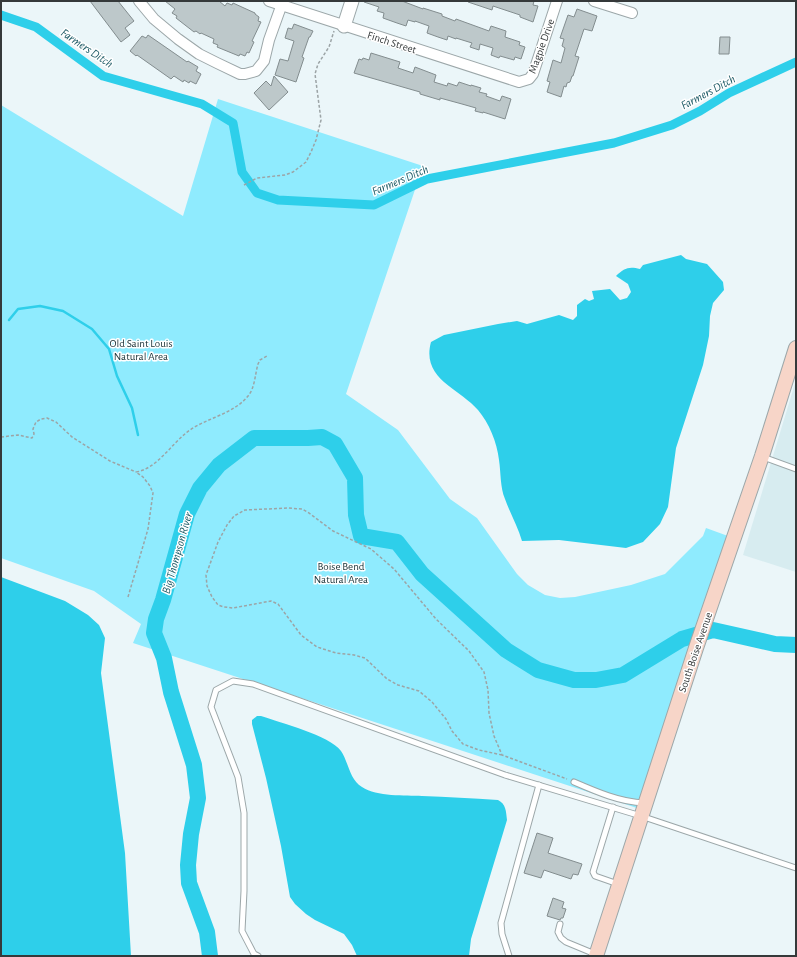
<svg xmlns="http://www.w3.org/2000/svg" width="797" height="957" font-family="'Alegreya Sans',sans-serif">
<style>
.built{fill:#d7ecf0}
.green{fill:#8febfe}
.water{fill:#2ecfea}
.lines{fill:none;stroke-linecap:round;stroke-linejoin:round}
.stream{stroke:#2ecfea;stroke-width:2.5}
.canal{stroke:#2ecfea;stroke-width:9}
.river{stroke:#2ecfea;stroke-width:16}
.building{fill:#bdc8ca;stroke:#838d8f}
.service-casing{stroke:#9ca7a9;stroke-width:7}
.minor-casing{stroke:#9ca7a9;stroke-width:12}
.tertiary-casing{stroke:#9ca7a9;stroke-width:15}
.secondary-casing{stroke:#9ca7a9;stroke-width:16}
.path{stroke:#9ca4a6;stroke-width:1.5;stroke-dasharray:3 2;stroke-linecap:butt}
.service{stroke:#fff;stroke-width:5}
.minor{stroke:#fff;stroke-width:10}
.tertiary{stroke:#fff;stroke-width:13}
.secondary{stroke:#f7d5c8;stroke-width:14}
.labels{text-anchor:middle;stroke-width:3;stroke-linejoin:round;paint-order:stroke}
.street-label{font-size:11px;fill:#35393a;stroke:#fff}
.park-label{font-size:11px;fill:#183035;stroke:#fff}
.water-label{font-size:12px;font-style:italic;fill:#1e5b66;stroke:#fff}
</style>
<rect width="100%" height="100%" fill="#ebf6f9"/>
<path class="built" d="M 796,380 L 796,572 L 743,555 Z"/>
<path class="green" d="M 218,99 L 423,166 L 346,394 L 398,430 L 450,499 L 477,518 L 517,574 L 528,585 L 545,595 L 560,598 L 575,597 L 631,585 L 665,574 L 703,536 L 706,528 L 728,536 L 637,808 L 133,643 L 141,624 L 94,591 L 1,558 L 1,105 L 183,216 Z"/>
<g class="water">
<path d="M 681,255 L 686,259 L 707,264 L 723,282 L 724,290 L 713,303 L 710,316 L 709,336 L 703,365 L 676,448 L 668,507 L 660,524 L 643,542 L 626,548 L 559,540 L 522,541 C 518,527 510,513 505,499 C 500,487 501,473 499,460 C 497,442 489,423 478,410 C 459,388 421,379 431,342 L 444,335 L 498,324 L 517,321 L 527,324 L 559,315 L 573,320 L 577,316 L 577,305 L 585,299 L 589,301 L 594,299 L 592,291 L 610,289 L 620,300 L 627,298 L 631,292 L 628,284 L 616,276 C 624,268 629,266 640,269 L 643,265 Z"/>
<path d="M 1,577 L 65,601 L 88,615 L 99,625 L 105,638 L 101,673 L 125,853 L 131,956 L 1,956 Z"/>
<path d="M 257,716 L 261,716 C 281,723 329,735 341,751 C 349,763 349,779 362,787 C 377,797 405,795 422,796 C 447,797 472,798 498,800 C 506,804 506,811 507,820 L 471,939 L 469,956 L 357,956 L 352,945 L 344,934 L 315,920 L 306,914 L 295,904 L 290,897 L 281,846 L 266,778 L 252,724 L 252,720 Z"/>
</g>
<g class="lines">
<path class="stream" d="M 9,320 L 18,309 L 40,306 L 63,311 L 92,329 L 109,349 L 117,376 L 132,408 L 138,435"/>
<path class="canal" d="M 1,15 L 36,27 L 103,76 L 202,104 L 233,123 L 242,172 L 257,193 L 278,200 L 374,205 L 427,179 L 614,143 L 672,125 L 700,111 L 729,93 L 796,62"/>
<path class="river" d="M 210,956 L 207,932 L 189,883 L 188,865 L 191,834 L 198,798 L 194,765 L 171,692 L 164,658 L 154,633 L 156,619 L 163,600 L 187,514 L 200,488 L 219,465 L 254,438 L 308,438 L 322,437 L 335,444 L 355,478 L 356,515 L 361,536 L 397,542 L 422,574 L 506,650 L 538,670 L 574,680 L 596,680 L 623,675 L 682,639 L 713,630 L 775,644 L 796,645"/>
</g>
<g class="building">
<path d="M 90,1 L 118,1 L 134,21 L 125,28 L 130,35 L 121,42 Z"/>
<path d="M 165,1 L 219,1 L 225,6 L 227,3 L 232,5 L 233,3 L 255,13 L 255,14 L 259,17 L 258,21 L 261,22 L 252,41 L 254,42 L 249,53 L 247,52 L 245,56 L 240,54 L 239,56 L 217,47 L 218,45 L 213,43 L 214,39 L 201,33 L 200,34 L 196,31 L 194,32 L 176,18 L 177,16 L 172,13 L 175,9 Z"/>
<path d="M 364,1 L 402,1 L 423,9 L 423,8 L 442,14 L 442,16 L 455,21 L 456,19 L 489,31 L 491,26 L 506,31 L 505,37 L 520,42 L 519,45 L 525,47 L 521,59 L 515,57 L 514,60 L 500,56 L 499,58 L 491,55 L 493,48 L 480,44 L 479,50 L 470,47 L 472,43 L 456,38 L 456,39 L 448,36 L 447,40 L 438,37 L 427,33 L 429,26 L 415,21 L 415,22 L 408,20 L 406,26 L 397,23 L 383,18 L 384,13 L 377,11 L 379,7 L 364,2 Z"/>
<path d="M 469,1 L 534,1 L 533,5 L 538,6 L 533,22 L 520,17 L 520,15 L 493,6 L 492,10 L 468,2 Z"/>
<path d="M 577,9 L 597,16 L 592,31 L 584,29 L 575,56 L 579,57 L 573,76 L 572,76 L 570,82 L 567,83 L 566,87 L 564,86 L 561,97 L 547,92 L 550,82 L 547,81 L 553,60 L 561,63 L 565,48 L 562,46 L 564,39 L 560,38 L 568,15 L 574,17 Z"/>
<path d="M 294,24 L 313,31 L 310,37 L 309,37 L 302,57 L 304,58 L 296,82 L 275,75 L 280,59 L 288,61 L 294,41 L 285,38 L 288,28 L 292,29 Z"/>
<path d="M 148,35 L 187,62 L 188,61 L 198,67 L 196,71 L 201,74 L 196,84 L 190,81 L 189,83 L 184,80 L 183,82 L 174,76 L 171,79 L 137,55 L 136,56 L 130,51 L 142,36 L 146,38 Z"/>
<path d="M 720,37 L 730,37 L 729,54 L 719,54 Z"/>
<path d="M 371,53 L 400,62 L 398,68 L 413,73 L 415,67 L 436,75 L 434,82 L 447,86 L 448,83 L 457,86 L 459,82 L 471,86 L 471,85 L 481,88 L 479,92 L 487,94 L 486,96 L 500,101 L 502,96 L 511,99 L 505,119 L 483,112 L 483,113 L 475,111 L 476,108 L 462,104 L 440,98 L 440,100 L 420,94 L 420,92 L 354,73 L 359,59 L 362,60 L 363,58 L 369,60 Z"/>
<path d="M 274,76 L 288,92 L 269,110 L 254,93 L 266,81 L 271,86 Z"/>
<path d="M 537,833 L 553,838 L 548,853 L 582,864 L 578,875 L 573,874 L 571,879 L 544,870 L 541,878 L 524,873 Z"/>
<path d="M 553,898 L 564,902 L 562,908 L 566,909 L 563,918 L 561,918 L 560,920 L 547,916 Z"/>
</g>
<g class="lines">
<g class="service-casing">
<g id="service">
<path d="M 763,457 L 796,469"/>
<path d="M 574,782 C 597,792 620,802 644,803"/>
<path d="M 613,807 L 593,872 L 595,876 L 618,884"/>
<path d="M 560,924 L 558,932 L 561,938 L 566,942 L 595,954"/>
<path d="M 258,956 L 254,954 L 242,931 L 244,891 L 244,813 L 238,777 L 211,707 L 216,690 L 233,681 L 253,684 L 505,775 L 641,816 L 796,868"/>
<path d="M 509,956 L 502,934 L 501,923 L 539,785"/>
</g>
</g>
<g class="minor-casing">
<g id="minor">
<path d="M 139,1 L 154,19 L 178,39 L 199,54 L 217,63 L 240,74 L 245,74 L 256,71 L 264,61 L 269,40 L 283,1"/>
<path d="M 269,1 L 519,82 L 529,79 L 533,74 L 557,1"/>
<path d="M 594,1 L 632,13"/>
</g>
</g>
<g class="tertiary-casing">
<path id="tertiary" d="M 344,26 L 352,1"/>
</g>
<g class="secondary-casing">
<path id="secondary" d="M 596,956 L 696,648 L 762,456 L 796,348"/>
</g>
<g class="path">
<path d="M 244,185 L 257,178 L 285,175 L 293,172 L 306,162 L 311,152 L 316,140 L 321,120 L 315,74 L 318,64 L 329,47 L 334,31"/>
<path d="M 1,437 L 18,435 L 32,438 L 34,434 L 33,429 L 36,422 L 41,419 L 47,418 L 56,422 L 72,437 L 110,461 L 136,472"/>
<path d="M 128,597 L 148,529 L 153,493 L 150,486 L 143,477 L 136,472 C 156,469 170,446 186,433 C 204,418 233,415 248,396 C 255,388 255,374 258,364 L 260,360 L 267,356"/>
<path d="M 502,755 L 479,750 L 463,744 L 452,731 L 446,719 L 432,702 L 419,691 L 398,685 L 387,679 L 365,658 L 354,655 L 336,653 L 317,647 L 301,635 L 278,604 L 271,601 L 233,608 L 224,607 L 218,605 L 212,597 L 207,586 L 206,575 L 218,542 L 227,525 L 234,516 L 245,510 L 288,508 L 302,509 L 309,513 L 333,531 L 371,549 L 394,569 L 436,619 L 469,651 L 484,672 L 488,690 L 489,713 L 494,736 L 502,755 L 567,779"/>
</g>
<use href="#service" class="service"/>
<use href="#minor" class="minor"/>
<use href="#tertiary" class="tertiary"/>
<use href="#secondary" class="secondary"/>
</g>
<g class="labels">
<g class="street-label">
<text transform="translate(392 42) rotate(18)" y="4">Finch Street</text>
<text transform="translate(541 46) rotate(-70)" y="4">Magpie Drive</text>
<text transform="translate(695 652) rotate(-71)" y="4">South Boise Avenue</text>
</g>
<g class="park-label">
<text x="141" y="347">Old Saint Louis<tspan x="141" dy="13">Natural Area</tspan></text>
<text x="341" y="570">Boise Bend<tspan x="341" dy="13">Natural Area</tspan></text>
</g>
<g class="water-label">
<text transform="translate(87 48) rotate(34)" y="4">Farmers Ditch</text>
<text transform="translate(708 92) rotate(-28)" y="4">Farmers Ditch</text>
<text transform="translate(400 180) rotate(-23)" y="4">Farmers Ditch</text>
<text transform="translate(177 553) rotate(-74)" y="4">Big Thompson River</text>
</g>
</g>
<rect width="797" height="957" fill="none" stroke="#35393a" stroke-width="4"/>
</svg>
